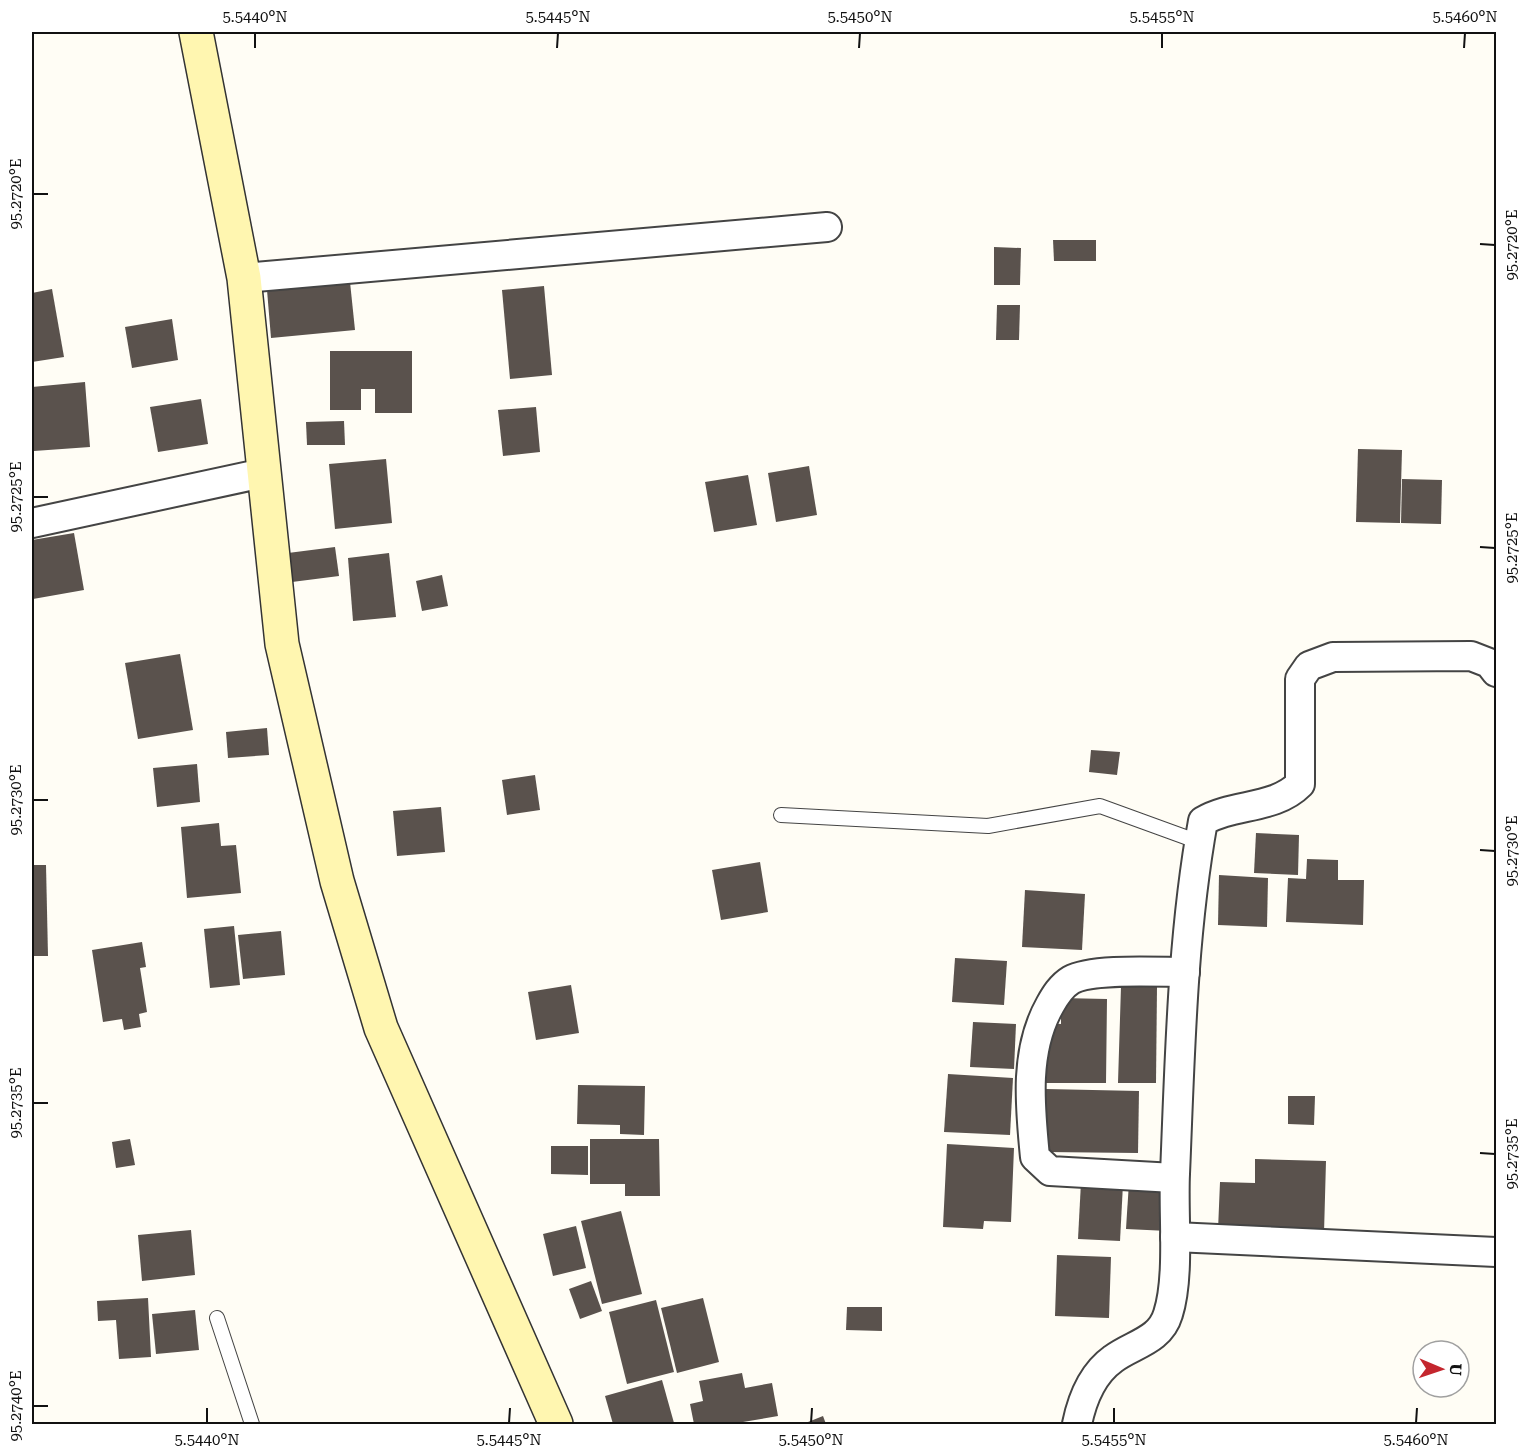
<svg xmlns="http://www.w3.org/2000/svg" width="1528" height="1456" font-family="'Roboto Serif',serif">
<style>
.building{fill:#5a524d}
.lines{fill:none;stroke-linecap:round;stroke-linejoin:round}
.lane-casing{stroke:#444;stroke-width:16}
.street-casing{stroke:#444;stroke-width:32}
.secondary-casing{stroke:#333;stroke-width:36}
.lane{stroke:#fff;stroke-width:14}
.street{stroke:#fff;stroke-width:28}
.secondary{stroke:#fff6b0;stroke-width:33}
.ticks{fill:none;stroke:#111;stroke-width:2}
.neatline{fill:none;stroke:#111;stroke-width:2}
.ticks-label{font-size:15px;text-anchor:middle;fill:#111}
</style>
<rect width="100%" height="100%" fill="#fffdf5"/>
<g class="building">
<path d="M 1053,240 L 1096,240 L 1096,261 L 1054,261 Z"/>
<path d="M 994,247 L 1021,248 L 1020,285 L 994,285 Z"/>
<path d="M 350,282 L 355,330 L 271,338 L 267,290 Z"/>
<path d="M 544,286 L 552,375 L 510,379 L 502,290 Z"/>
<path d="M 52,289 L 64,357 L 32,362 L 32,293 Z"/>
<path d="M 997,305 L 1020,305 L 1019,340 L 996,340 Z"/>
<path d="M 172,319 L 178,360 L 132,368 L 125,327 Z"/>
<path d="M 330,351 L 412,351 L 412,413 L 375,413 L 375,389 L 361,389 L 361,410 L 330,410 Z"/>
<path d="M 85,382 L 90,447 L 34,451 L 34,456 L 32,457 L 32,387 Z"/>
<path d="M 201,399 L 208,444 L 158,452 L 150,407 Z"/>
<path d="M 536,407 L 540,452 L 503,456 L 498,410 Z"/>
<path d="M 344,421 L 345,445 L 307,445 L 306,422 Z"/>
<path d="M 1358,449 L 1402,450 L 1400,523 L 1356,522 Z"/>
<path d="M 386,459 L 392,523 L 335,529 L 329,464 Z"/>
<path d="M 809,466 L 817,515 L 776,522 L 768,473 Z"/>
<path d="M 748,475 L 757,525 L 714,532 L 705,482 Z"/>
<path d="M 1402,479 L 1442,480 L 1441,524 L 1401,523 Z"/>
<path d="M 74,533 L 84,590 L 33,599 L 32,540 Z"/>
<path d="M 335,547 L 339,576 L 292,582 L 288,553 Z"/>
<path d="M 389,553 L 396,617 L 353,621 L 348,558 Z"/>
<path d="M 442,575 L 448,606 L 422,611 L 416,581 Z"/>
<path d="M 180,654 L 193,730 L 138,739 L 125,663 Z"/>
<path d="M 267,728 L 269,755 L 228,758 L 226,732 Z"/>
<path d="M 1091,750 L 1120,752 L 1117,775 L 1089,772 Z"/>
<path d="M 197,764 L 200,802 L 157,807 L 153,768 Z"/>
<path d="M 535,775 L 540,810 L 507,815 L 502,780 Z"/>
<path d="M 441,807 L 445,852 L 397,856 L 393,811 Z"/>
<path d="M 219,823 L 221,846 L 236,845 L 241,893 L 187,898 L 181,827 Z"/>
<path d="M 1256,833 L 1299,835 L 1298,875 L 1254,873 Z"/>
<path d="M 1307,859 L 1338,860 L 1338,880 L 1364,880 L 1363,925 L 1286,922 L 1288,878 L 1306,879 Z"/>
<path d="M 760,862 L 768,912 L 721,920 L 712,870 Z"/>
<path d="M 32,865 L 46,865 L 48,956 L 32,956 Z"/>
<path d="M 1219,875 L 1268,878 L 1267,927 L 1218,925 Z"/>
<path d="M 1025,890 L 1085,894 L 1082,950 L 1022,947 Z"/>
<path d="M 234,926 L 240,985 L 210,988 L 204,929 Z"/>
<path d="M 281,931 L 285,975 L 243,979 L 238,935 Z"/>
<path d="M 142,942 L 146,967 L 140,968 L 147,1012 L 139,1014 L 141,1027 L 124,1030 L 122,1019 L 103,1022 L 92,950 Z"/>
<path d="M 955,958 L 1007,961 L 1004,1005 L 952,1002 Z"/>
<path d="M 571,985 L 579,1033 L 536,1040 L 528,992 Z"/>
<path d="M 1121,986 L 1157,987 L 1156,1083 L 1118,1083 Z"/>
<path d="M 1061,998 L 1107,999 L 1106,1083 L 1046,1083 L 1047,1023 L 1061,1024 Z"/>
<path d="M 973,1022 L 1016,1024 L 1014,1069 L 970,1067 Z"/>
<path d="M 948,1074 L 1013,1078 L 1010,1135 L 944,1132 Z"/>
<path d="M 578,1085 L 645,1086 L 644,1135 L 620,1134 L 620,1125 L 577,1124 Z"/>
<path d="M 1046,1089 L 1139,1091 L 1138,1153 L 1045,1152 Z"/>
<path d="M 1288,1096 L 1315,1096 L 1314,1125 L 1288,1124 Z"/>
<path d="M 130,1139 L 135,1165 L 116,1168 L 112,1142 Z"/>
<path d="M 590,1139 L 659,1139 L 660,1196 L 625,1196 L 625,1184 L 590,1184 Z"/>
<path d="M 947,1144 L 1014,1148 L 1011,1222 L 984,1221 L 983,1229 L 943,1227 Z"/>
<path d="M 551,1146 L 588,1146 L 588,1175 L 551,1174 Z"/>
<path d="M 1255,1159 L 1326,1161 L 1324,1233 L 1218,1230 L 1220,1182 L 1255,1183 Z"/>
<path d="M 1081,1182 L 1123,1184 L 1120,1241 L 1078,1239 Z"/>
<path d="M 1129,1182 L 1171,1184 L 1168,1231 L 1126,1229 Z"/>
<path d="M 621,1211 L 642,1294 L 602,1304 L 581,1221 Z"/>
<path d="M 576,1226 L 586,1268 L 553,1276 L 543,1234 Z"/>
<path d="M 191,1230 L 195,1275 L 142,1281 L 138,1235 Z"/>
<path d="M 1057,1255 L 1111,1257 L 1109,1318 L 1055,1316 Z"/>
<path d="M 591,1281 L 602,1311 L 580,1319 L 569,1289 Z"/>
<path d="M 148,1298 L 151,1357 L 119,1359 L 116,1320 L 98,1321 L 97,1301 Z"/>
<path d="M 703,1298 L 719,1362 L 677,1373 L 661,1308 Z"/>
<path d="M 656,1300 L 674,1372 L 627,1384 L 609,1312 Z"/>
<path d="M 847,1307 L 882,1307 L 882,1331 L 846,1330 Z"/>
<path d="M 195,1310 L 199,1350 L 156,1354 L 152,1314 Z"/>
<path d="M 742,1373 L 745,1388 L 772,1383 L 778,1416 L 731,1424 L 694,1424 L 690,1404 L 703,1401 L 699,1381 Z"/>
<path d="M 662,1380 L 674,1423 L 613,1424 L 605,1396 Z"/>
<path d="M 823,1416 L 826,1424 L 803,1424 Z"/>
</g>
<g class="lines">
<g class="lane-casing">
<g id="lane">
<path d="M 781,815 L 988,826 L 1100,806 L 1199,842"/>
<path d="M 217,1318 L 252,1424"/>
</g>
</g>
<g class="street-casing">
<g id="street">
<path d="M 244,278 L 827,227"/>
<path d="M 32,523 L 263,473"/>
<path d="M 1174,1178 L 1050,1171 L 1035,1157 C 1030,1106 1024,1051 1050,1005 C 1055,996 1061,986 1071,980 C 1092,968 1158,972 1185,972"/>
<path d="M 1175,1237 L 1496,1252"/>
<path d="M 1077,1424 C 1082,1400 1092,1374 1113,1359 C 1133,1344 1160,1341 1168,1314 C 1180,1277 1173,1214 1175,1174 C 1180,1056 1182,937 1203,821 C 1234,803 1274,810 1300,784 L 1300,679 L 1309,666 L 1333,657 L 1471,656 L 1489,663 L 1496,672"/>
</g>
</g>
<g class="secondary-casing">
<path id="secondary" d="M 196,32 L 244,278 L 282,644 L 337,881 L 381,1028 L 556,1424"/>
</g>
<use href="#lane" class="lane"/>
<use href="#street" class="street"/>
<use href="#secondary" class="secondary"/>
</g>
<path class="ticks" d="M 255,48 L 255,33M 557,48 L 558,33M 859,48 L 860,33M 1162,48 L 1162,33M 1464,48 L 1465,33M 33,194 L 48,194M 1480,244 L 1495,245M 33,497 L 48,497M 1480,547 L 1495,548M 33,800 L 48,800M 1480,850 L 1495,851M 33,1103 L 48,1103M 1480,1153 L 1495,1154M 33,1406 L 48,1406M 207,1423 L 207,1408M 509,1423 L 510,1408M 811,1423 L 812,1408M 1114,1423 L 1114,1408M 1416,1423 L 1417,1408"/>
<rect width="1528" height="1456" fill="none" stroke="#ffffff" stroke-width="66"/>
<g transform="translate(1441 1369) rotate(92)"><circle r="28" fill="#ffffff" stroke="#a0a0a0" stroke-width="1.5"/>
<path d="M0-4.5L10 22L0 15L-10 22Z" fill="#c4262e"/>
<text y="-9" font-size="16" font-weight="bold" text-anchor="middle" fill="#111111">U</text>
</g>
<rect x="33" y="33" width="1462" height="1390" class="neatline"/>
<g class="ticks-label">
<text x="255" y="22">5.5440°N</text>
<text x="558" y="22">5.5445°N</text>
<text x="860" y="22">5.5450°N</text>
<text x="1162" y="22">5.5455°N</text>
<text x="1465" y="22">5.5460°N</text>
<text transform="translate(16 194) rotate(-90)" y="5">95.2720°E</text>
<text transform="translate(1512 245) rotate(-90)" y="5">95.2720°E</text>
<text transform="translate(16 497) rotate(-90)" y="5">95.2725°E</text>
<text transform="translate(1512 548) rotate(-90)" y="5">95.2725°E</text>
<text transform="translate(16 800) rotate(-90)" y="5">95.2730°E</text>
<text transform="translate(1512 851) rotate(-90)" y="5">95.2730°E</text>
<text transform="translate(16 1103) rotate(-90)" y="5">95.2735°E</text>
<text transform="translate(1512 1154) rotate(-90)" y="5">95.2735°E</text>
<text transform="translate(16 1406) rotate(-90)" y="5">95.2740°E</text>
<text x="207" y="1445">5.5440°N</text>
<text x="509" y="1445">5.5445°N</text>
<text x="811" y="1445">5.5450°N</text>
<text x="1114" y="1445">5.5455°N</text>
<text x="1416" y="1445">5.5460°N</text>
</g>
</svg>
